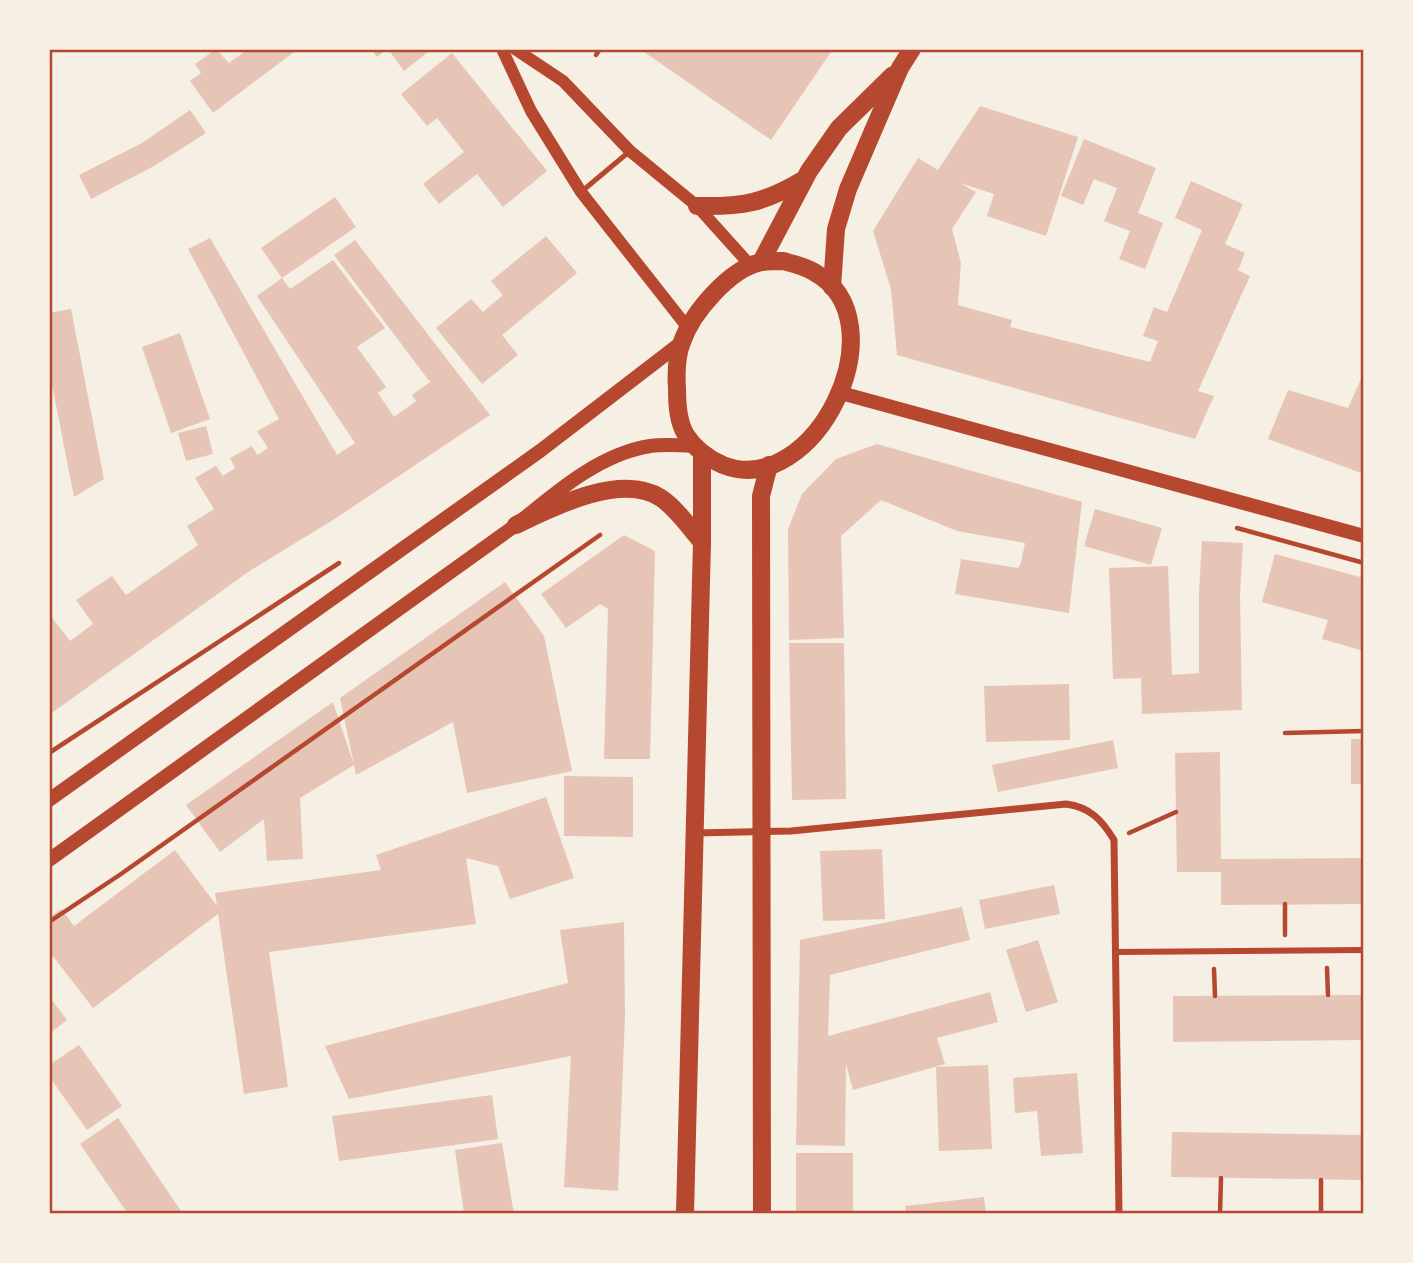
<svg xmlns="http://www.w3.org/2000/svg" width="1413" height="1263" font-family="'DejaVu Sans',sans-serif">
<style>
.building{fill:#e6c5b7}
.lines{fill:none;stroke-linecap:round;stroke-linejoin:round}
.path{stroke:#b5482f;stroke-width:4.5}
.service{stroke:#b5482f;stroke-width:5}
.pedestrian{stroke:#b5482f;stroke-width:6}
.minor{stroke:#b5482f;stroke-width:7}
.tertiary{stroke:#b5482f;stroke-width:12}
.secondary{stroke:#b5482f;stroke-width:14}
.primary{stroke:#b5482f;stroke-width:18}
.neatline{fill:none;stroke:#b5482f;stroke-width:2.5}
</style>
<rect width="100%" height="100%" fill="#f6efe4"/>
<g class="building">
<path d="M 216,49 L 229,63 L 248,49 L 298,49 L 213,113 L 190,81 L 201,73 L 195,64 Z"/>
<path d="M 371,49 L 387,49 L 377,57 Z"/>
<path d="M 388,49 L 432,49 L 404,71 Z"/>
<path d="M 640,49 L 833,49 L 771,140 Z"/>
<path d="M 452,53 L 547,171 L 503,207 L 477,174 L 439,204 L 423,184 L 464,152 L 437,118 L 427,126 L 401,94 Z"/>
<path d="M 980,106 L 1078,137 L 1046,236 L 987,216 L 994,194 L 960,183 L 976,192 L 952,229 L 961,263 L 958,305 L 1012,320 L 1010,327 L 1150,362 L 1158,341 L 1143,336 L 1154,307 L 1167,312 L 1202,230 L 1175,218 L 1191,181 L 1243,204 L 1225,244 L 1245,253 L 1238,270 L 1250,276 L 1198,391 L 1214,396 L 1195,439 L 897,355 L 891,289 L 873,231 L 918,158 L 938,170 Z"/>
<path d="M 190,110 L 206,133 L 154,166 L 91,199 L 79,175 L 142,143 Z"/>
<path d="M 1084,139 L 1156,168 L 1138,213 L 1163,223 L 1145,269 L 1119,259 L 1130,231 L 1104,221 L 1117,188 L 1094,179 L 1083,205 L 1061,196 Z"/>
<path d="M 335,197 L 356,227 L 282,278 L 261,248 Z"/>
<path d="M 546,236 L 577,273 L 502,335 L 518,355 L 482,384 L 436,328 L 471,299 L 483,312 L 503,295 L 491,281 Z"/>
<path d="M 210,238 L 337,455 L 355,443 L 257,296 L 282,278 L 290,289 L 333,260 L 385,328 L 357,347 L 386,387 L 378,393 L 394,417 L 416,401 L 412,395 L 430,382 L 334,255 L 355,240 L 490,415 L 333,520 L 251,570 L 49,715 L 49,614 L 70,641 L 93,624 L 76,600 L 112,576 L 126,595 L 198,545 L 187,526 L 214,509 L 195,478 L 216,466 L 223,476 L 235,468 L 230,458 L 252,446 L 257,455 L 268,448 L 257,431 L 279,419 L 188,249 Z"/>
<path d="M 71,309 L 104,479 L 74,497 L 49,369 L 49,313 Z"/>
<path d="M 180,333 L 210,419 L 171,433 L 142,347 Z"/>
<path d="M 1364,372 L 1364,474 L 1268,439 L 1288,390 L 1348,408 Z"/>
<path d="M 206,426 L 213,454 L 186,461 L 178,433 Z"/>
<path d="M 877,444 L 1082,502 L 1069,613 L 955,594 L 961,559 L 1018,568 L 1021,563 L 1025,543 L 957,531 L 881,500 L 841,536 L 844,638 L 789,640 L 788,529 L 802,494 L 836,459 Z"/>
<path d="M 1095,509 L 1162,528 L 1151,565 L 1084,546 Z"/>
<path d="M 624,535 L 655,551 L 650,759 L 604,759 L 608,609 L 600,604 L 566,628 L 541,594 Z"/>
<path d="M 1202,541 L 1243,543 L 1240,595 L 1242,710 L 1142,714 L 1141,678 L 1113,679 L 1109,568 L 1168,566 L 1172,675 L 1199,673 L 1199,592 Z"/>
<path d="M 1275,554 L 1364,578 L 1364,651 L 1322,639 L 1328,620 L 1262,602 Z"/>
<path d="M 505,582 L 544,636 L 572,771 L 467,793 L 453,722 L 356,775 L 354,765 L 300,798 L 303,859 L 267,861 L 264,819 L 220,852 L 186,805 L 333,702 L 354,765 L 340,698 Z"/>
<path d="M 789,643 L 844,643 L 846,799 L 792,800 Z"/>
<path d="M 1069,684 L 1070,740 L 986,742 L 984,686 Z"/>
<rect x="1351" y="739" width="13" height="45"/>
<path d="M 1113,740 L 1118,768 L 998,792 L 992,765 Z"/>
<path d="M 1220,752 L 1221,859 L 1364,858 L 1364,904 L 1221,905 L 1221,872 L 1177,872 L 1175,753 Z"/>
<path d="M 564,776 L 633,777 L 633,837 L 564,836 Z"/>
<path d="M 546,797 L 574,878 L 510,899 L 498,866 L 466,858 L 476,924 L 269,952 L 288,1087 L 244,1094 L 218,914 L 93,1008 L 49,951 L 49,918 L 61,909 L 74,926 L 175,850 L 217,906 L 215,893 L 381,870 L 376,855 Z"/>
<path d="M 882,849 L 885,919 L 823,921 L 820,851 Z"/>
<path d="M 1054,885 L 1060,914 L 985,929 L 979,900 Z"/>
<path d="M 962,907 L 970,940 L 830,975 L 828,1036 L 990,992 L 998,1022 L 937,1038 L 945,1064 L 853,1090 L 846,1064 L 845,1146 L 796,1145 L 800,940 Z"/>
<path d="M 624,922 L 625,1016 L 618,1191 L 564,1187 L 571,1056 L 349,1099 L 325,1046 L 568,983 L 560,930 Z"/>
<path d="M 1038,940 L 1058,1002 L 1026,1012 L 1006,950 Z"/>
<path d="M 1364,995 L 1364,1040 L 1173,1042 L 1173,996 Z"/>
<path d="M 49,996 L 67,1020 L 49,1034 Z"/>
<path d="M 79,1045 L 122,1106 L 87,1130 L 49,1076 L 49,1065 Z"/>
<path d="M 988,1065 L 992,1149 L 939,1151 L 936,1067 Z"/>
<path d="M 1077,1073 L 1083,1153 L 1041,1156 L 1037,1111 L 1015,1113 L 1013,1078 Z"/>
<path d="M 492,1095 L 498,1139 L 339,1161 L 332,1116 Z"/>
<path d="M 118,1118 L 183,1214 L 128,1214 L 80,1144 Z"/>
<path d="M 1172,1132 L 1364,1135 L 1364,1180 L 1171,1177 Z"/>
<path d="M 502,1143 L 514,1214 L 464,1214 L 455,1150 Z"/>
<rect x="796" y="1153" width="57" height="61"/>
<path d="M 984,1197 L 986,1214 L 906,1214 L 905,1206 Z"/>
</g>
<g class="lines">
<g class="path">
<path d="M 596,55 L 600,49"/>
<path d="M 1237,528 L 1364,563"/>
<path d="M 1285,733 L 1364,731"/>
<path d="M 49,753 L 339,563"/>
<path d="M 1129,833 L 1176,812"/>
<path d="M 1285,904 L 1285,935"/>
<path d="M 49,922 L 121,874 L 600,535"/>
<path d="M 1327,968 L 1328,995"/>
<path d="M 1214,969 L 1215,996"/>
<path d="M 1220,1214 L 1221,1178"/>
<path d="M 1321,1214 L 1321,1180"/>
</g>
<path class="service" d="M 581,192 L 630,151"/>
<path class="pedestrian" d="M 1116,952 L 1364,950"/>
<path class="minor" d="M 695,833 L 791,831 L 1066,804 C 1090,807 1102,820 1114,840 L 1119,1214"/>
<g class="tertiary">
<path d="M 502,49 L 531,111 L 581,192 L 688,328"/>
<path d="M 515,49 L 563,81 L 630,151 L 697,206 L 751,266"/>
</g>
<g class="secondary">
<path d="M 841,393 L 1364,536"/>
<path d="M 49,800 L 540,451 L 682,342"/>
<path d="M 49,860 L 516,525 C 555,493 599,454 650,446 C 665,444 679,445 694,446"/>
</g>
<g class="primary">
<path d="M 697,206 C 743,207 764,203 803,180"/>
<path d="M 783,261 C 794,264 804,266 814,272 C 903,321 814,501 723,465 C 707,458 695,449 686,435 C 678,422 677,405 677,389 C 676,374 676,357 682,342 C 692,313 730,268 762,262 C 769,261 777,261 783,261 Z"/>
<path d="M 761,262 L 809,171 L 839,128 L 893,75"/>
<path d="M 832,287 L 836,229 L 848,189 L 900,68 L 912,49"/>
<path d="M 516,525 C 553,507 622,472 661,498 C 677,509 689,527 702,542"/>
<path d="M 685,1214 L 702,542 L 702,453"/>
<path d="M 762,1214 L 761,496 L 769,465"/>
</g>
</g>
<rect width="1413" height="1263" fill="none" stroke="#f6efe4" stroke-width="102"/>
<rect x="51" y="51" width="1311" height="1161" class="neatline"/>
</svg>
